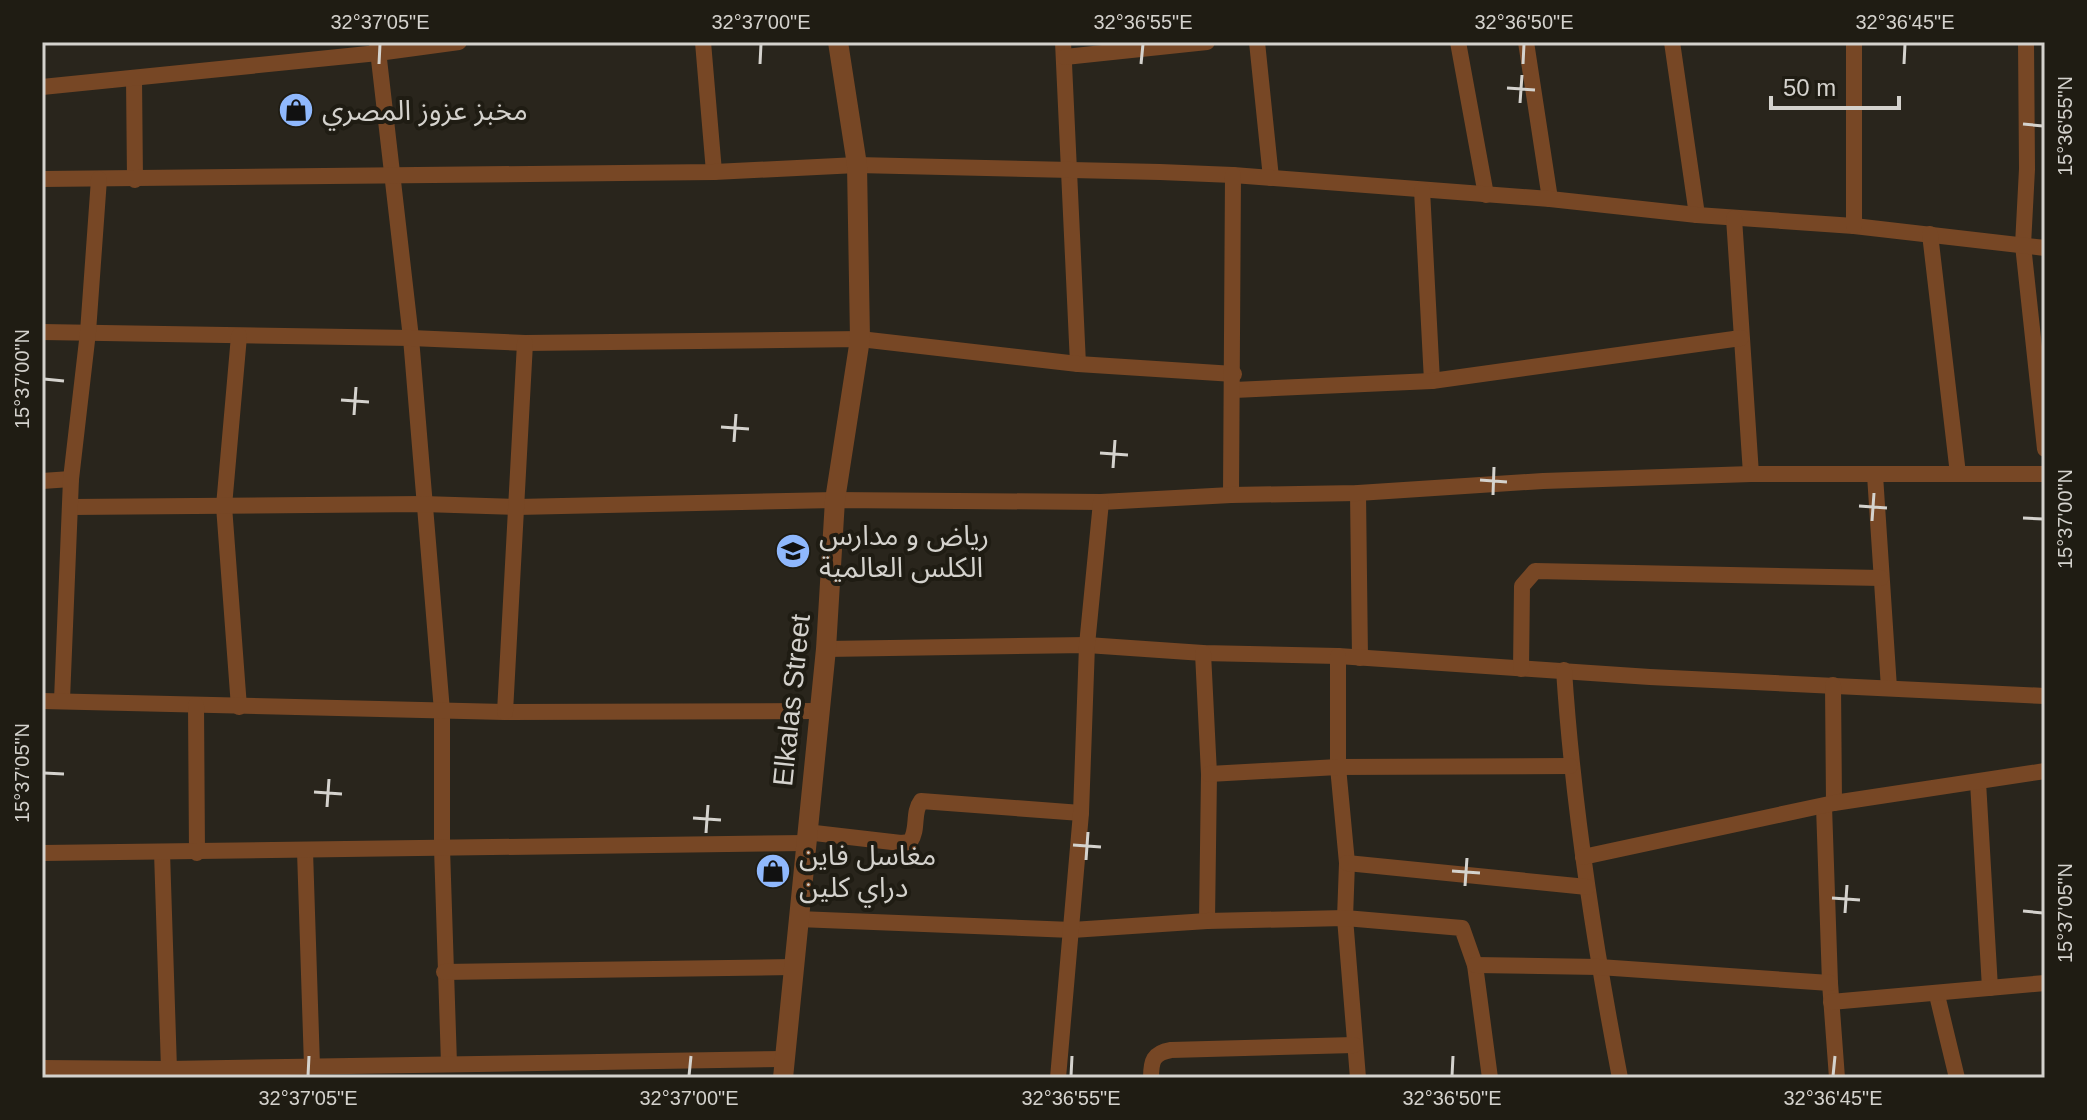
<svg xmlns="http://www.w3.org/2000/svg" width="2087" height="1120" font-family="Helvetica,'Noto Sans Arabic',sans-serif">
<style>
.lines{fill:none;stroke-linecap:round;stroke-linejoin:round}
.minor{stroke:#774725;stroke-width:16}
.tertiary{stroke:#774725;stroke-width:20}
.ticks{fill:none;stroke:#d4d2cd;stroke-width:3}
.labels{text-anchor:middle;stroke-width:8;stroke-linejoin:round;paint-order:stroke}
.poi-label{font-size:28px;fill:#d4d2cd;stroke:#1f1c13;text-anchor:start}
.street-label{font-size:28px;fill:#d4d2cd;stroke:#1f1c13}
.neatline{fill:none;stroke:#d4d2cd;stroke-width:3}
.ticks-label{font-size:20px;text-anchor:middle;fill:#d4d2cd}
</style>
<rect width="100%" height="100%" fill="#29251c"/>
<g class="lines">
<g class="minor">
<path d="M 377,42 L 411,338 L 442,711 L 442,848 L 449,1064"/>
<path d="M 703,42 L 714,172"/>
<path d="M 1063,42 L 1078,364"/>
<path d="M 1257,42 L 1271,178"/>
<path d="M 1458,42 L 1486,195"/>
<path d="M 1526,42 L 1550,199"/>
<path d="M 1672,42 L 1697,215"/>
<path d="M 2026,42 L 2027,169 L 2023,245 L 2045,449"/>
<path d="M 1065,57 L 1207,42"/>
<path d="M 134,78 L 135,180"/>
<path d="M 42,87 L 378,53 L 459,42"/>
<path d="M 42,179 L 714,172 L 857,165 L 1160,172 L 1233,175 L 1550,199 L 1697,215 L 1854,226 L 2045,248"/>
<path d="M 1422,190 L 1432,381"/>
<path d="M 1734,218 L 1751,474"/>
<path d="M 1854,226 L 1854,42"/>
<path d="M 1930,234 L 1958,474"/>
<path d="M 42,332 L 411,338 L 525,343 L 860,339 L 1078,364 L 1234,374"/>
<path d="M 239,336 L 224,506 L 239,707"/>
<path d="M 1234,390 L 1432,381 L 1741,338"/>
<path d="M 1875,475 L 1889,688"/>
<path d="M 42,481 L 71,479"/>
<path d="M 1358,493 L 1360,658"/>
<path d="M 1231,495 L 1233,175"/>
<path d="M 71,507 L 423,504 L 517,507 L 835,500 L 1101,502 L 1231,495 L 1358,493 L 1543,481 L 1751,474 L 2045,474"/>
<path d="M 826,649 L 1087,645 L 1203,653 L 1338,656 L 1650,677 L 2045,696"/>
<path d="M 1203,653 L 1209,774 L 1207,921"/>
<path d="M 1338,656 L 1338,767 L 1347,863 L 1345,918 L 1358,1078"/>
<path d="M 1521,669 L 1522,586 L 1535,571 L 1881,578"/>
<path d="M 1564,670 C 1573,808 1594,943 1620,1078"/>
<path d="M 1833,685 L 1834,803"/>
<path d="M 62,700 L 71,479 L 88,332 L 99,179"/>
<path d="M 42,701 L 505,712 L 819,711"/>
<path d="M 196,705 L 197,853"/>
<path d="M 505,712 L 525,343"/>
<path d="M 1209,774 L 1338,767 L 1570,766"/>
<path d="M 1978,782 L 1990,988"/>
<path d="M 1824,806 L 1830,983 L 1837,1078"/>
<path d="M 806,832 L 901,843 L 910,842 C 919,829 912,813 921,801 L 1081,813"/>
<path d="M 305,851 L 312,1066"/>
<path d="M 162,852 L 169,1069"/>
<path d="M 42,853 L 805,843"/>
<path d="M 1583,857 L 1834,803 L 2045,771"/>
<path d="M 1347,863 L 1587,887"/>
<path d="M 798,919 L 1072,930 L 1207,921 L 1345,918 L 1462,928 L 1475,965 L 1490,1078"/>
<path d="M 1475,965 L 1599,967 L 1830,983"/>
<path d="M 444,972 L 793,967"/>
<path d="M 1937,995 L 1957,1078"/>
<path d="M 1831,1002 L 2045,983"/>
<path d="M 42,1068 L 169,1069 L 785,1059"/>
<path d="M 1058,1078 L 1081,813 L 1087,645 L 1101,502"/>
<path d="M 1151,1078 C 1151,1061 1153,1053 1171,1050 L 1354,1045"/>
</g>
<path class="tertiary" d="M 783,1078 L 826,649 L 835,500 L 860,339 L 857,165 L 838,42"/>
</g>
<path class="ticks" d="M 379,64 L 380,44M 760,64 L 761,44M 1141,64 L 1143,44M 1523,64 L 1524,44M 1904,64 L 1905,44M 1507,88 L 1535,90M 1520,103 L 1522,75M 2023,124 L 2043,126M 44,379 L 64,381M 341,400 L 369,402M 354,415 L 356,387M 721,427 L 749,429M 734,442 L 736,414M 1100,453 L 1128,455M 1113,468 L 1115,440M 1480,480 L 1507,482M 1493,495 L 1494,467M 1859,506 L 1887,508M 2023,518 L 2043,519M 1872,521 L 1874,493M 44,773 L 64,774M 314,792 L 342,794M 327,807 L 329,779M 693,818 L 721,820M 706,833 L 708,805M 1073,845 L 1101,847M 1086,860 L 1088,832M 1452,871 L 1480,873M 1465,886 L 1467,858M 1832,898 L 1860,900M 2023,911 L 2043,913M 1845,913 L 1847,885M 308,1076 L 309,1056M 689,1076 L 691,1056M 1071,1076 L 1072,1056M 1452,1076 L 1453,1056M 1833,1076 L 1835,1056"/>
<defs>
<g id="shop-disc" transform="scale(1.8)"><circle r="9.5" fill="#8fb8fd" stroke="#1f1c13"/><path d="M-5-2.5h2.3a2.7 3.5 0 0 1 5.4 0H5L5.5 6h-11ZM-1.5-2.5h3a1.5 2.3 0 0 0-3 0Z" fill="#111"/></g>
<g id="school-disc" transform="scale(1.8)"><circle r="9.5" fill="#8fb8fd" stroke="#1f1c13"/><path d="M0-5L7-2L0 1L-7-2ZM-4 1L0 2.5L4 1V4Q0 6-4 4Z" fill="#111"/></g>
</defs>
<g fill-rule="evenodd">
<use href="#shop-disc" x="296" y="110"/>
<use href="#school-disc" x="793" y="551"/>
<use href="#shop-disc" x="773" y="871"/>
</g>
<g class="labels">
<g class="poi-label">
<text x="322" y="120">مخبز عزوز المصري</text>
<text x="819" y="545">رياض و مدارس<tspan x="819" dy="32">الكلس العالمية</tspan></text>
<text x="799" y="865">مغاسل فاين<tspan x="799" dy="32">دراي كلين</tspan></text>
</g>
<g class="street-label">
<text transform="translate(791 700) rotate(-84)" y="10">Elkalas Street</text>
</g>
</g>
<rect width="2087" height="1120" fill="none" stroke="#1f1c13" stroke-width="88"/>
<path d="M1771 96v12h128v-12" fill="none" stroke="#d4d2cd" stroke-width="4"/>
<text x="1783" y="96" font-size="24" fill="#d4d2cd" stroke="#1f1c13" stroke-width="6" paint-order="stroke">50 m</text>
<rect x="44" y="44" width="1999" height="1032" class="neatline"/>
<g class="ticks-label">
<text x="380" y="29">32°37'05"E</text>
<text x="761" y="29">32°37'00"E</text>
<text x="1143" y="29">32°36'55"E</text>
<text x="1524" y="29">32°36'50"E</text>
<text x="1905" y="29">32°36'45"E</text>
<text transform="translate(2065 126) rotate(-90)" y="7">15°36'55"N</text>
<text transform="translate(22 379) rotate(-90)" y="7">15°37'00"N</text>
<text transform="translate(2065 519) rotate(-90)" y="7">15°37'00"N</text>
<text transform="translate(22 773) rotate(-90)" y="7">15°37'05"N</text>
<text transform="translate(2065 913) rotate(-90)" y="7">15°37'05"N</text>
<text x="308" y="1105">32°37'05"E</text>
<text x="689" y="1105">32°37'00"E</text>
<text x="1071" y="1105">32°36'55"E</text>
<text x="1452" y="1105">32°36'50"E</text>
<text x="1833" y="1105">32°36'45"E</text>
</g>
</svg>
